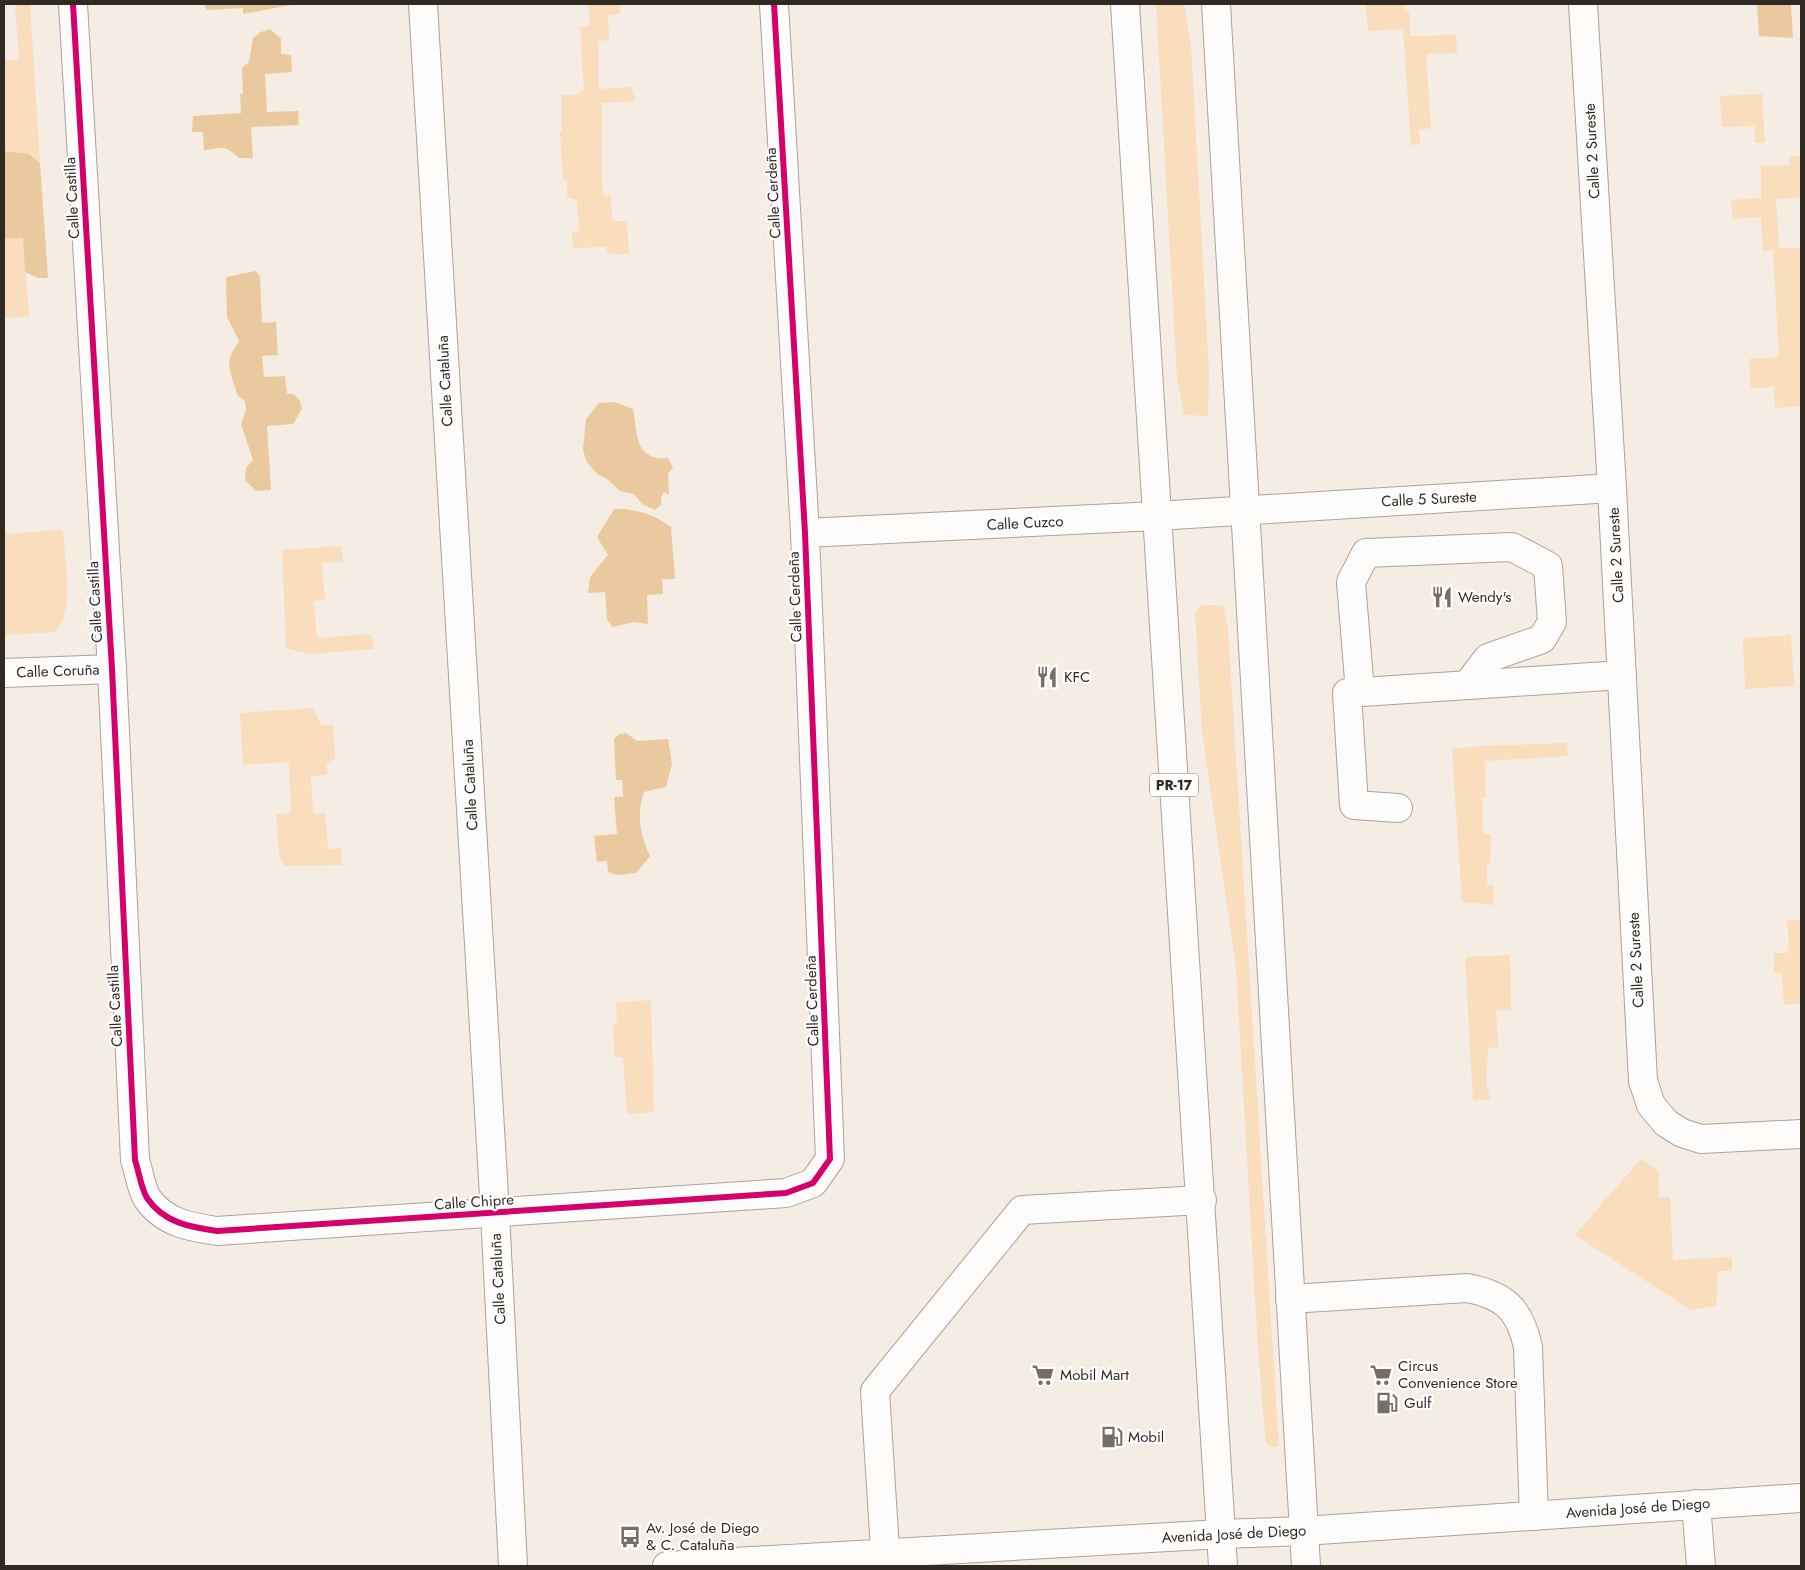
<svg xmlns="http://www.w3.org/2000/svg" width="1805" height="1570" font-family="Jost,sans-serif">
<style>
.green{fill:#f9ddbc}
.forest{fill:#ebc99f}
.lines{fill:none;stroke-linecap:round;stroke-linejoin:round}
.minor-casing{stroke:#aaa39b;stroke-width:30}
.major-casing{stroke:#aaa39b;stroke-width:30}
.minor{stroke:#fefcfb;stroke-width:28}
.major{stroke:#fefcfb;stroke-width:28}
.cycleway-casing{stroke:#fff;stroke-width:9}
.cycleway{stroke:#d6006c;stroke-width:6}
.labels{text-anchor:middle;stroke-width:4.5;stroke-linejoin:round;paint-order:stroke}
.shield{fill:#fff;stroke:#6f6a64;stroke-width:1}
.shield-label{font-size:14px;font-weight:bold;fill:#312a22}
.street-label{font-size:15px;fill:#312a22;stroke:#fff}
.poi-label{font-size:15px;fill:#312a22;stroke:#fff;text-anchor:start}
</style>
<rect width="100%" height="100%" fill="#f5ece3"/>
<g class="green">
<path d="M 15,4 L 30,4 L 40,163 L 29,154 L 4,151 L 4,60 L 19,59 Z"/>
<path d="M 588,4 L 619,4 L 620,14 L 608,15 L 609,40 L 598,41 L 598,89 L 631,87 L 635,101 L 602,103 C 602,134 600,165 603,195 L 611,197 L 612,221 L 627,221 L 629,254 L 613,254 L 607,252 L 607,247 L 573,248 L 572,233 L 579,232 L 577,200 L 567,197 L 567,181 L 563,180 L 560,132 L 562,131 L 562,95 L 575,95 L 584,90 L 580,27 L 590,26 Z"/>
<path d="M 1156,4 L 1184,4 L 1191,45 L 1209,374 L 1208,416 L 1184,415 L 1177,377 Z"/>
<path d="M 1366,4 L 1405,4 L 1405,10 L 1409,11 L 1410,36 L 1456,35 L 1457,53 L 1426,54 L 1431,128 L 1419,130 L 1420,144 L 1411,145 L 1403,29 L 1368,31 Z"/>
<path d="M 1762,94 L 1765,143 L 1755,143 L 1754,126 L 1722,127 L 1720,96 Z"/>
<path d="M 1801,156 L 1801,197 L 1776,199 L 1779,248 L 1801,248 L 1801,406 L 1775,408 L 1774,387 L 1751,388 L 1749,359 L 1779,357 L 1773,249 L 1763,251 L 1761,217 L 1733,219 L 1731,200 L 1761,198 L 1761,166 L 1789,165 L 1789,157 Z"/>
<path d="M 23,238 L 29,316 L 4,318 L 4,239 Z"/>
<path d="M 63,530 C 64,557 76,613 55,632 L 4,635 L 4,534 Z"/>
<path d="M 341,546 L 343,562 L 322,563 L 325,600 L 314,601 L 317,638 L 371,634 L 374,649 L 309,654 L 286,648 L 282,550 Z"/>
<path d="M 1201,605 L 1223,605 L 1228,630 L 1278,1434 L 1278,1446 L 1271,1447 L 1266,1443 L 1264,1424 L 1258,1349 L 1236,968 L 1202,731 L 1195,612 Z"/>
<path d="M 1791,635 L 1794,686 L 1745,689 L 1743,638 Z"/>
<path d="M 313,708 L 321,725 L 333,725 L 335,759 L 326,763 L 328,775 L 311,776 L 313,813 L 325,813 L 328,849 L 341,848 L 342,865 L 284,866 L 279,853 L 276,814 L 291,813 L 289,762 L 243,765 L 240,713 Z"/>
<path d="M 1567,743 L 1568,756 L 1485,761 L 1486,797 L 1482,798 L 1483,834 L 1491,834 L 1490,864 L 1487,865 L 1487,885 L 1493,885 L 1494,905 L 1462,902 L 1452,749 C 1490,744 1529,745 1567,743 Z"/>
<path d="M 1787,920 L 1801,920 L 1801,1003 L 1784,1005 L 1782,973 L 1774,973 L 1774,953 L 1787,953 L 1789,946 Z"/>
<path d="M 1510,955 L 1511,1010 L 1496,1011 L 1498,1047 L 1488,1048 L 1486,1082 L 1490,1099 L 1473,1101 L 1465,957 Z"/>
<path d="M 651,1000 L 654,1112 L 627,1114 L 623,1057 L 615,1057 L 613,1024 L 617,1023 L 616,1003 Z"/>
<path d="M 1641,1159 L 1658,1171 L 1659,1197 L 1670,1197 L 1673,1260 L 1732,1257 L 1732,1271 L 1718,1271 L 1716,1306 L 1691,1310 L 1575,1235 Z"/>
</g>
<g class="forest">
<path d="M 204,4 L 296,4 L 243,14 L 243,8 L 207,10 Z"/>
<path d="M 1757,4 L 1791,4 L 1793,38 L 1759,36 Z"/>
<path d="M 270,29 L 281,39 L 281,54 L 291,55 L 292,72 L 265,74 L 267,112 L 298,111 L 299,125 L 251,127 L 253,158 L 239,158 C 222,143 223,149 204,150 L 203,132 L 192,132 L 193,116 L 241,113 L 240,94 L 243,93 L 242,68 L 249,62 L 253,38 L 261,32 Z"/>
<path d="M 4,151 L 29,154 L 40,163 L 48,278 L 38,278 L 25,272 L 23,238 L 4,239 Z"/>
<path d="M 256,271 L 260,277 L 262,323 L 276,322 L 278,355 L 262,356 L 264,377 L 285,376 L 287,394 L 294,394 L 300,401 L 302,409 L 293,424 L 267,426 L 271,490 L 256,491 L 245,480 L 246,468 L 253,460 L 241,424 L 246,410 L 245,401 L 237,395 C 235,382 225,367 231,355 C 233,350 236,346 239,341 L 227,317 L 226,277 Z"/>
<path d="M 614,402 L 633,409 C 638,434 634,461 668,458 L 673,468 L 668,473 L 669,495 L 664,492 L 661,498 L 661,505 L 655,510 L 642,504 L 634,494 L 620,491 L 606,478 L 598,475 L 586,461 L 583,449 L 586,419 L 599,403 Z"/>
<path d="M 614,509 C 635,508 654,514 671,527 L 675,579 L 662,579 L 663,594 L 647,595 L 648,624 L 634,622 L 613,627 L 607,620 L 605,592 L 588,593 L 590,577 L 608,555 L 597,537 Z"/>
<path d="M 626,733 L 637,741 L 668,739 L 672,764 L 666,787 L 644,792 C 636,815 640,835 650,856 L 636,873 L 617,875 L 608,872 L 607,861 L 597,862 L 594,836 L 617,834 L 614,797 L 623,797 L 622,780 L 616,780 L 614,739 L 619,734 Z"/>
</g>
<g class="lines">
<g class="minor-casing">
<g id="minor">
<path d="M 73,4 L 112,669 L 135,1160 C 139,1172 141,1188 147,1198 C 164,1223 190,1227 217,1231 L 786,1193 L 813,1183 L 830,1159 L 805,533 L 774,4"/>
<path d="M 423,4 L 495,1213 L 513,1566"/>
<path d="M 1583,4 L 1612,488 L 1643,1081 L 1651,1105 L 1666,1123 L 1682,1133 L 1701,1139 L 1801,1134"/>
<path d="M 805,533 L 1156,516 L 1612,488"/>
<path d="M 4,673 L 112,669"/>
<path d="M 1360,692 L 1351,582 L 1366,553 L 1512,547 L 1548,566 L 1552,622 L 1542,639 L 1488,658 L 1468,684"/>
<path d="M 1398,808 L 1354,805 L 1347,693 L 1622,675"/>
<path d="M 1290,1299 L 1467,1288 C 1505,1295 1520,1310 1528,1347 L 1534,1516"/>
<path d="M 1696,1504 L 1701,1566"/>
<path d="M 886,1566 L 875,1391 L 1022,1210 L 1202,1200"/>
</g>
</g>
<g class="major-casing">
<g id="major">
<path d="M 1125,4 L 1223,1566"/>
<path d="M 1216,4 L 1306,1566"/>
<path d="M 667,1566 L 1221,1534 L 1303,1531 L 1801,1498"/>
</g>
</g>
<use href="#minor" class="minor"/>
<use href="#major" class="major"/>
<g class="cycleway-casing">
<path id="cycleway" d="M 73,4 L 112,669 L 135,1160 C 139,1172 141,1188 147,1198 C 164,1223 190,1227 217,1231 L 786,1193 L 813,1183 L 830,1159 L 805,533 L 774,4"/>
</g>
<use href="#cycleway" class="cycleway"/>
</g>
<defs>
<g id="restaurant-bare" transform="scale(1.725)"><path d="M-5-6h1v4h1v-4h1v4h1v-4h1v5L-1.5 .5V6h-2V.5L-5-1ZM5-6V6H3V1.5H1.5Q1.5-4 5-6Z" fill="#766e66" stroke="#fff" stroke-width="2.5" paint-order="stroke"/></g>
<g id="supermarket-bare" transform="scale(1.725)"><path d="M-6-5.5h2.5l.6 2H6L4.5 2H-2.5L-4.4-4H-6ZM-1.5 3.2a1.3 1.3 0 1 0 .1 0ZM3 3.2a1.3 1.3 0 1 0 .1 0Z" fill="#766e66" stroke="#fff" stroke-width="2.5" paint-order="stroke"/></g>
<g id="fuel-bare" transform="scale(1.725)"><path d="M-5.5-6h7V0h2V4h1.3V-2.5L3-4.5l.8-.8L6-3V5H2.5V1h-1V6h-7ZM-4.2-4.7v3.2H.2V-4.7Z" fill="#766e66" stroke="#fff" stroke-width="2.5" paint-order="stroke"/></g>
<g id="bus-bare" transform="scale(1.725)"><path d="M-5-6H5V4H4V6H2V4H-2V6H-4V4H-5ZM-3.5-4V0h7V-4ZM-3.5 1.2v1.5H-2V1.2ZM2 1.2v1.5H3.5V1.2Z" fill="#766e66" stroke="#fff" stroke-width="2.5" paint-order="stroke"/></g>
</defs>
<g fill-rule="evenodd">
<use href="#restaurant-bare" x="1442" y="597"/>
<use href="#restaurant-bare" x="1047" y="677"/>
<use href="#supermarket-bare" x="1043" y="1375"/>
<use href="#supermarket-bare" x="1381" y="1375"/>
<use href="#fuel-bare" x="1387" y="1403"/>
<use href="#fuel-bare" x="1112" y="1437"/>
<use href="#bus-bare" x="630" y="1537"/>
</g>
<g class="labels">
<rect class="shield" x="1150" y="773.5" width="48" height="23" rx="4"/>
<g class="shield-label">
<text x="1174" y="790">PR-17</text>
</g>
<g class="street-label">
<text transform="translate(1592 151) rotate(-93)" y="5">Calle 2 Sureste</text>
<text transform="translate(773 193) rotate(-93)" y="5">Calle Cerdeña</text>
<text transform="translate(72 198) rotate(-93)" y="5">Calle Castilla</text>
<text transform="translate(445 381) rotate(-93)" y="5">Calle Cataluña</text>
<text transform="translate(1429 499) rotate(-3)" y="5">Calle 5 Sureste</text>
<text transform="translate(1025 523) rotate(-3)" y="5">Calle Cuzco</text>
<text transform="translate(1616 555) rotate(-93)" y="5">Calle 2 Sureste</text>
<text transform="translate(795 597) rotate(-92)" y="5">Calle Cerdeña</text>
<text transform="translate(95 602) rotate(-93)" y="5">Calle Castilla</text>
<text transform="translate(58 671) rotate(-2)" y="5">Calle Coruña</text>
<text transform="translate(470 785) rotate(-93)" y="5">Calle Cataluña</text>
<text transform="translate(1636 960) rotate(-93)" y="5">Calle 2 Sureste</text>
<text transform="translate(812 1001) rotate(-92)" y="5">Calle Cerdeña</text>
<text transform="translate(115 1006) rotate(-93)" y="5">Calle Castilla</text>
<text transform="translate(474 1202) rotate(-4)" y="5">Calle Chipre</text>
<text transform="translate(498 1279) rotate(-93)" y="5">Calle Cataluña</text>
<text transform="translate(1638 1508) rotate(-4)" y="5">Avenida José de Diego</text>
<text transform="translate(1234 1534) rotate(-3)" y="5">Avenida José de Diego</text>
</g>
<g class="poi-label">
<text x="1458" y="602">Wendy's</text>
<text x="1064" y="682">KFC</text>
<text x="1398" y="1371">Circus<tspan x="1398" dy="17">Convenience Store</tspan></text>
<text x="1060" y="1380">Mobil Mart</text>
<text x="1404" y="1408">Gulf</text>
<text x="1128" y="1442">Mobil</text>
<text x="646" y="1533">Av. José de Diego<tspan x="646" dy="17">&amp; C. Cataluña</tspan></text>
</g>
</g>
<rect width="1805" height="1570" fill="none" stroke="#312a22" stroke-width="10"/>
</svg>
